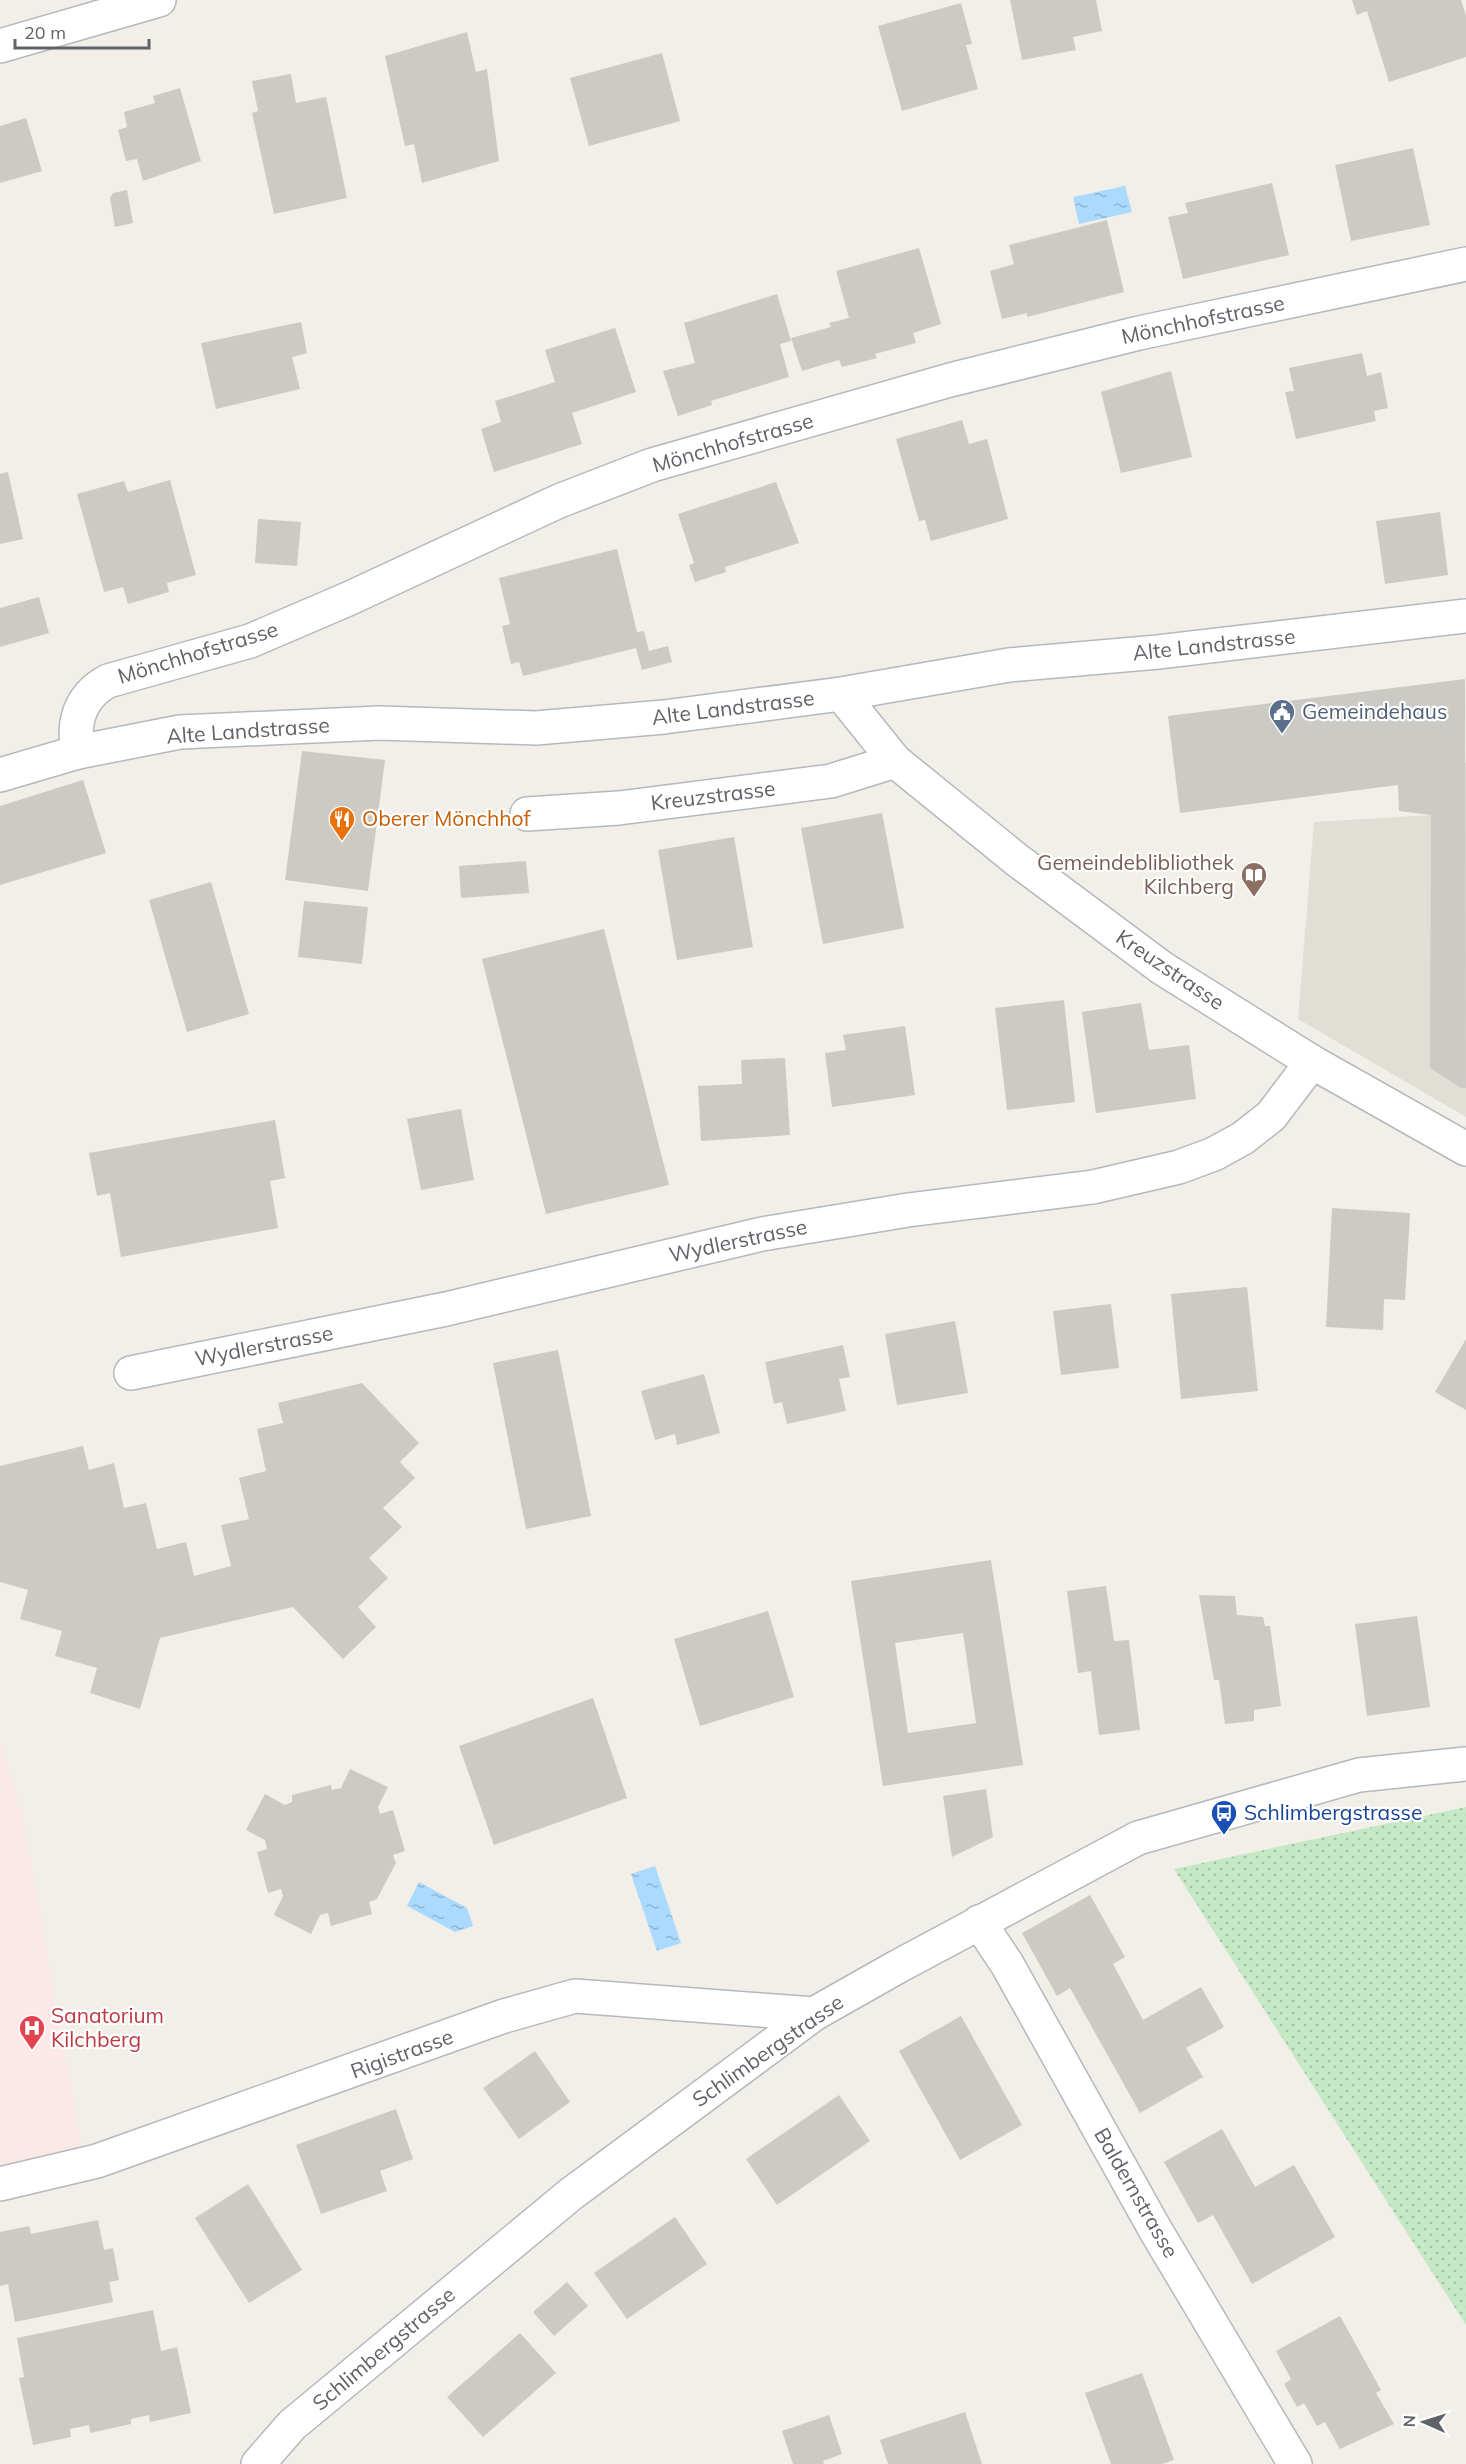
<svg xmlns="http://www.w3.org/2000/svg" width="1466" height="2464" font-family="Mulish,sans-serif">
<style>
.education{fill:#e1ded6}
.medical{fill:#fce8e6}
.grass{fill:url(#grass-dots)}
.water{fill:url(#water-ripples)}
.building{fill:#cccac5;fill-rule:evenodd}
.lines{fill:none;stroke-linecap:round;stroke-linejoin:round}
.minor-casing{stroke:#b5b8bc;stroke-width:36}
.minor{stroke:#fff;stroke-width:33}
.labels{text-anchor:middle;stroke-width:4.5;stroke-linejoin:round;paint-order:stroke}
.street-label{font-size:21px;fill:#5f6368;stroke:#fff}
.service-label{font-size:21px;fill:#4e5e75;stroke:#fff;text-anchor:start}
.food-label{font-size:21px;fill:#c56008;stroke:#fff;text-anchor:start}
.education-label{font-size:21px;fill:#785e54;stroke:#fff;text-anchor:end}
.transit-label{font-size:21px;fill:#164399;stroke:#fff;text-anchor:start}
.health-label{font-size:21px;fill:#be3a42;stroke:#fff;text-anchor:start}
</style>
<defs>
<pattern id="grass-dots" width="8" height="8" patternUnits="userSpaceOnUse" patternTransform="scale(1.5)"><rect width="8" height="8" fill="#c5e8c5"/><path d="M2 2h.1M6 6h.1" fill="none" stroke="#a3c0a4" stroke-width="1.8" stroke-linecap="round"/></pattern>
<pattern id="water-ripples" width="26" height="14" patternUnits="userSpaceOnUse" patternTransform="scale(1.5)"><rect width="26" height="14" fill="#aadaff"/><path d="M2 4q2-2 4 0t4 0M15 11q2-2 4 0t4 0" fill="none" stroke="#8eb4d2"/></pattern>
</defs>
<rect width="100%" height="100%" fill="#f1efe8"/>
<path class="education" d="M 1432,760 L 1466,763 L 1466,1117 L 1298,1019 L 1314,822 L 1431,815 Z"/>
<path class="medical" d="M 0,1743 L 22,1816 L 83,2155 L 0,2175 Z"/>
<path class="grass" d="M 1466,1807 L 1466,2325 L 1174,1869 Z"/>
<g class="water">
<path d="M 1125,186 L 1132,212 L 1079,224 L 1073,197 Z"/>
<path d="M 655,1866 L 681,1943 L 657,1951 L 631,1874 Z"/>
<path d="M 419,1882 L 467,1908 L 473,1926 L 455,1932 L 407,1906 Z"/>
</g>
<g class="building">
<path d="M 1010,0 L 1096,0 L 1102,31 L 1073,37 L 1076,50 L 1022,60 Z"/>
<path d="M 1352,0 L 1461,0 L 1466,16 L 1466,57 L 1389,82 L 1367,11 L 1357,15 Z"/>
<path d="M 961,3 L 972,44 L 966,45 L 978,89 L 902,111 L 878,26 Z"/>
<path d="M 467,32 L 476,72 L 487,69 L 499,161 L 422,183 L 414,144 L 405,146 L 385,56 Z"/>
<path d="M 662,53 L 680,121 L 589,146 L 570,78 Z"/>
<path d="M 291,74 L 296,103 L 326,97 L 347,198 L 274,214 L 252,113 L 258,111 L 252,81 Z"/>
<path d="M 180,88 L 201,161 L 143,181 L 137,159 L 126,161 L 118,130 L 127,127 L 124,112 L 155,103 L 153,96 Z"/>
<path d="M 26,118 L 42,171 L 0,183 L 0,126 Z"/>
<path d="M 1413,148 L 1430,225 L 1351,241 L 1335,165 Z"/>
<path d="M 1272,183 L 1289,255 L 1183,279 L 1168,217 L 1188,213 L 1185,203 Z"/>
<path d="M 127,190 L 133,223 L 115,227 L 110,198 L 113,193 Z"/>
<path d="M 1107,220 L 1124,292 L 1027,317 L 1027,313 L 1002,319 L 990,271 L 1014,264 L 1009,245 Z"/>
<path d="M 919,248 L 941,324 L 913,333 L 916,343 L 875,354 L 877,358 L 842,367 L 839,360 L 802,371 L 791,338 L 831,327 L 829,323 L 849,318 L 836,271 Z"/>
<path d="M 777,294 L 791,341 L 780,344 L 789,377 L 711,401 L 712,405 L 678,416 L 663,371 L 695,363 L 684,323 Z"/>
<path d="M 301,322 L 307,353 L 292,357 L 300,389 L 216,409 L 201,343 Z"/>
<path d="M 615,328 L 636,392 L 572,413 L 582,444 L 494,472 L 481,429 L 501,422 L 495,401 L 555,382 L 545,350 Z"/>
<path d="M 1362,353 L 1367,376 L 1381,372 L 1388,408 L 1374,411 L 1376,421 L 1296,439 L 1285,392 L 1294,391 L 1289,368 Z"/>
<path d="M 1171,371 L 1192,457 L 1121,473 L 1101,392 Z"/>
<path d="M 962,420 L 969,444 L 987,439 L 1008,519 L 931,541 L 925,520 L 919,521 L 896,439 Z"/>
<path d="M 8,472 L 23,539 L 0,544 L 0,474 Z"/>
<path d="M 170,480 L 196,575 L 167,583 L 169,592 L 128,604 L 123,587 L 104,592 L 77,494 L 124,481 L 128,492 Z"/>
<path d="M 776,482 L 799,543 L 725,567 L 726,572 L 695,582 L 689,565 L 694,563 L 678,514 Z"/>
<path d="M 1440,512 L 1448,575 L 1385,584 L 1376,521 Z"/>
<path d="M 258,519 L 301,522 L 297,566 L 255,563 Z"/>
<path d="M 617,549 L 637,632 L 644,631 L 649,651 L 668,646 L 672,662 L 642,670 L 636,648 L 523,676 L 519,662 L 511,664 L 502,626 L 510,624 L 499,578 Z"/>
<path d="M 39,597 L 49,633 L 0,647 L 0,608 Z"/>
<path d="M 1465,679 L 1466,1088 L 1461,1088 L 1430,1068 L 1431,815 L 1399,811 L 1398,785 L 1180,813 L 1168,716 Z"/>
<path d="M 302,751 L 385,760 L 368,891 L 285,880 Z"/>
<path d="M 83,780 L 106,853 L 0,885 L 0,806 Z"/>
<path d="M 882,813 L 904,928 L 823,944 L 801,828 Z"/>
<path d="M 734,837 L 753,947 L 677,960 L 658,850 Z"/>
<path d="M 526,861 L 529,893 L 461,898 L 459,866 Z"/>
<path d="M 211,882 L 249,1014 L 187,1032 L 149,900 Z"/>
<path d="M 304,901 L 368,907 L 362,964 L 298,957 Z"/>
<path d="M 604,929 L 669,1185 L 546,1214 L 482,959 Z"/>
<path d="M 1064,1000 L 1075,1102 L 1007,1110 L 995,1008 Z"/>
<path d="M 1141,1003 L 1149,1050 L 1189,1045 L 1196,1099 L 1096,1113 L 1082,1012 Z"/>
<path d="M 905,1026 L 915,1095 L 832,1107 L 825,1053 L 846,1050 L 843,1035 Z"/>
<path d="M 785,1058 L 790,1135 L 701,1141 L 698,1086 L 742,1084 L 741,1060 Z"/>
<path d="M 461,1109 L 474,1180 L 421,1190 L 407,1119 Z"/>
<path d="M 275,1120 L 285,1178 L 270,1181 L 278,1228 L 121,1257 L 110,1193 L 97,1196 L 89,1153 Z"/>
<path d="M 1332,1208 L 1410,1213 L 1405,1300 L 1384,1299 L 1383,1330 L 1326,1327 Z"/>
<path d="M 1247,1287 L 1258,1391 L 1181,1399 L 1171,1294 Z"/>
<path d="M 1111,1304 L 1119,1368 L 1061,1375 L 1053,1311 Z"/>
<path d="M 955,1321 L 968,1393 L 897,1405 L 885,1334 Z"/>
<path d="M 1466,1339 L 1466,1410 L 1435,1392 Z"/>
<path d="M 843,1345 L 850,1377 L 839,1379 L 846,1411 L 787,1424 L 782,1402 L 774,1404 L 765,1362 Z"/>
<path d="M 558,1350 L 591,1516 L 526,1529 L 493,1363 Z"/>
<path d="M 704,1374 L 720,1433 L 677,1445 L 675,1434 L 655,1440 L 641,1391 Z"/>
<path d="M 362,1383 L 419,1443 L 400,1462 L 415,1478 L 383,1508 L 402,1527 L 369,1558 L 388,1578 L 358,1607 L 376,1627 L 343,1659 L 293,1607 L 160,1638 L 140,1709 L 90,1693 L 97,1668 L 55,1656 L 62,1631 L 20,1619 L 28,1590 L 0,1582 L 0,1466 L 83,1446 L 89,1470 L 114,1463 L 124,1508 L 146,1503 L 157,1549 L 186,1542 L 194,1576 L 231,1566 L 221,1525 L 249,1519 L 239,1478 L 266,1471 L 257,1429 L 283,1423 L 278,1403 Z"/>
<path d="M 991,1560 L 1023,1765 L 883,1786 L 851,1581 ZM 963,1633 L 976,1723 L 908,1733 L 895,1643 Z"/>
<path d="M 1106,1586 L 1114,1641 L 1129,1640 L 1140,1730 L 1099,1735 L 1091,1671 L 1078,1673 L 1067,1591 Z"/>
<path d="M 1199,1595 L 1235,1596 L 1237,1615 L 1263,1617 L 1265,1626 L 1270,1626 L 1281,1706 L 1254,1710 L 1254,1721 L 1225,1724 L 1219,1680 L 1214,1680 Z"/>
<path d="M 768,1611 L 794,1697 L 700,1726 L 674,1639 Z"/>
<path d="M 1417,1616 L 1430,1707 L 1367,1716 L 1355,1624 Z"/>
<path d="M 593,1698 L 627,1798 L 494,1845 L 459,1746 Z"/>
<path d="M 350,1769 L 388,1787 L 378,1807 L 380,1814 L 393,1810 L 405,1851 L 393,1855 L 396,1863 L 377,1899 L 369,1902 L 372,1914 L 331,1926 L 328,1913 L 320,1915 L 311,1934 L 274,1915 L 283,1896 L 281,1889 L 268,1893 L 257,1852 L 267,1849 L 265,1840 L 246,1830 L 265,1794 L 285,1805 L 292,1802 L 292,1795 L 331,1785 L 332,1790 L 341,1788 Z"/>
<path d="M 986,1789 L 993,1837 L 952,1857 L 943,1796 Z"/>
<path d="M 1090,1895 L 1125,1957 L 1113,1964 L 1143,2020 L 1201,1987 L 1224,2027 L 1186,2048 L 1203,2077 L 1140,2113 L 1070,1988 L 1057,1996 L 1022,1933 Z"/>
<path d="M 961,2016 L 1022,2125 L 960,2160 L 899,2051 Z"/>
<path d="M 535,2051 L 570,2102 L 519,2139 L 483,2088 Z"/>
<path d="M 839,2095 L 870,2141 L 777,2205 L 746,2159 Z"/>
<path d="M 396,2109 L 413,2159 L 380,2171 L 387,2191 L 321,2214 L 296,2145 Z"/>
<path d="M 1222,2129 L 1255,2187 L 1294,2165 L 1335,2237 L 1252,2284 L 1213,2215 L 1198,2223 L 1164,2162 Z"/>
<path d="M 248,2184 L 302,2270 L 249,2303 L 195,2218 Z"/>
<path d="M 675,2217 L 707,2264 L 627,2319 L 594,2273 Z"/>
<path d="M 98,2220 L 104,2250 L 113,2248 L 119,2280 L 109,2282 L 113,2302 L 15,2322 L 8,2284 L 0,2286 L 0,2232 L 29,2226 L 31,2234 Z"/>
<path d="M 567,2282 L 588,2306 L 554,2336 L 533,2312 Z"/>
<path d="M 153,2310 L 161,2351 L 177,2347 L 191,2413 L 150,2422 L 149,2415 L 131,2419 L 131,2424 L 90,2433 L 89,2425 L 70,2429 L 71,2437 L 33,2445 L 19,2378 L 24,2377 L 17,2338 Z"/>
<path d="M 1340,2316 L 1381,2390 L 1376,2393 L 1394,2424 L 1340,2449 L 1325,2422 L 1317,2426 L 1304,2403 L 1297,2407 L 1284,2384 L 1291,2379 L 1276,2351 Z"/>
<path d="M 520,2333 L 556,2373 L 483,2437 L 447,2397 Z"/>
<path d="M 1142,2373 L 1174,2460 L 1162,2464 L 1111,2464 L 1085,2393 Z"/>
<path d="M 965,2412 L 982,2464 L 888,2464 L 880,2440 Z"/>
<path d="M 829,2415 L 842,2454 L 823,2461 L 824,2464 L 793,2464 L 782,2431 Z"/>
</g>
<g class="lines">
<g class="minor-casing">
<g id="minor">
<path d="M 0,46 L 159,0"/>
<path d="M 841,694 L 895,761 L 1017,860 L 1162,968 L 1312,1062 L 1466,1149"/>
<path d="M 78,752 C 72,722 80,696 108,681 L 250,641 L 348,599 L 559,501 L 652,465 L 950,380 L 1139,333 L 1466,264"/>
<path d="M 0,775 L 78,752 L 180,732 L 379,723 L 536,728 L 664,717 L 841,694 L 1009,665 L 1158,652 L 1466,616"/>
<path d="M 527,814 L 619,808 L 831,781 L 895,761"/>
<path d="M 131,1373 L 446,1309 L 762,1234 L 908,1210 L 1093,1187 L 1179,1167 L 1214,1154 L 1243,1138 L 1271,1116 L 1312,1062"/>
<path d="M 979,1922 L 1007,1964 L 1156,2231 L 1295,2464"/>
<path d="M 0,2184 L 97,2161 L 504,2016 L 575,1996 L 814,2014"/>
<path d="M 258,2464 L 292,2425 L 571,2194 L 814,2014 L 897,1967 L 1138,1838 L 1359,1775 L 1466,1764"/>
</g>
</g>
<use href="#minor" class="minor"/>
</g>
<defs>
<g id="civic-pin" transform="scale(1.35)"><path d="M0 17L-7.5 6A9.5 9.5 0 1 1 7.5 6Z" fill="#5c6f8a" stroke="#fff"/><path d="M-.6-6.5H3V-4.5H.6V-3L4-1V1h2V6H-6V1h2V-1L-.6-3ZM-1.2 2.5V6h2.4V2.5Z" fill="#fff"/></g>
<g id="restaurant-pin" transform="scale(1.35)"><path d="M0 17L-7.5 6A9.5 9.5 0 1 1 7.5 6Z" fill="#e8710a" stroke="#fff"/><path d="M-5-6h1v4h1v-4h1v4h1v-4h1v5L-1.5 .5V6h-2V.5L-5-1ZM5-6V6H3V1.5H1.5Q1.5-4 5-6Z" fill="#fff"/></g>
<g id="library-pin" transform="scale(1.35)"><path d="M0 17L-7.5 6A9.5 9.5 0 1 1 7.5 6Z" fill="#8d6e63" stroke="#fff"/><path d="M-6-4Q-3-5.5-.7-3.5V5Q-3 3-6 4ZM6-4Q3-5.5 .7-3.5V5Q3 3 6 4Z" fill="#fff"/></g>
<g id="bus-pin" transform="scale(1.35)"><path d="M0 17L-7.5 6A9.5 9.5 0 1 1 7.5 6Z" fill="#1a4fb4" stroke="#fff"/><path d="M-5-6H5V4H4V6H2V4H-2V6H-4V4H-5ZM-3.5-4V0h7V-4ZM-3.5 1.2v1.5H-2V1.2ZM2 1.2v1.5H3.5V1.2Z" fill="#fff"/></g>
<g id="hospital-pin" transform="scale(1.35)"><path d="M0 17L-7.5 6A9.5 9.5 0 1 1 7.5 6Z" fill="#e0444e" stroke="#fff"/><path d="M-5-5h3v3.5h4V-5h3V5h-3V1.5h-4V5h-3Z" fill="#fff"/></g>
</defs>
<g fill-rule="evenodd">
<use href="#civic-pin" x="1282" y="712"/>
<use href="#restaurant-pin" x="342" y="819"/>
<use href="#library-pin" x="1254" y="875"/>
<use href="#bus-pin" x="1224" y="1813"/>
<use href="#hospital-pin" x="32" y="2028"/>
</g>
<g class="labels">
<g class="street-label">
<text transform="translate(1203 320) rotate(-12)" y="7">Mönchhofstrasse</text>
<text transform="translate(733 443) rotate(-16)" y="7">Mönchhofstrasse</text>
<text transform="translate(1214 645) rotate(-6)" y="7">Alte Landstrasse</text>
<text transform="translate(198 653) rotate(-17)" y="7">Mönchhofstrasse</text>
<text transform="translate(733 708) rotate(-7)" y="7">Alte Landstrasse</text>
<text transform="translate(248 731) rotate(-4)" y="7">Alte Landstrasse</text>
<text transform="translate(713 796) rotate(-7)" y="7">Kreuzstrasse</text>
<text transform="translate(1170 970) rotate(34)" y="7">Kreuzstrasse</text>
<text transform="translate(738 1241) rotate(-12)" y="7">Wydlerstrasse</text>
<text transform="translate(264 1346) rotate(-11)" y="7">Wydlerstrasse</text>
<text transform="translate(768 2051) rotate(-35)" y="7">Schlimbergstrasse</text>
<text transform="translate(402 2054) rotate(-20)" y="7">Rigistrasse</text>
<text transform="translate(1136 2193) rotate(60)" y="7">Baldernstrasse</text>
<text transform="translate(384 2349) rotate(-40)" y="7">Schlimbergstrasse</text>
</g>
<g class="service-label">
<text x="1302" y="719">Gemeindehaus</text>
</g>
<g class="food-label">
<text x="362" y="826">Oberer Mönchhof</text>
</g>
<g class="education-label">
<text x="1234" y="870">Gemeindeblibliothek<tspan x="1234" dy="24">Kilchberg</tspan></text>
</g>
<g class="transit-label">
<text x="1244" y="1820">Schlimbergstrasse</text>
</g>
<g class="health-label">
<text x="51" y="2023">Sanatorium<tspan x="51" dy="24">Kilchberg</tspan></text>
</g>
</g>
<g transform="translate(1424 2422) rotate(273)" stroke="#ffffff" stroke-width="4.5" paint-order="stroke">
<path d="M0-4.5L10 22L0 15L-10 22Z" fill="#5f6368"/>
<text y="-9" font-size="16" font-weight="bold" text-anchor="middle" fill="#5f6368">N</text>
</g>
<path d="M15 39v9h134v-9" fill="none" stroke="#5f6368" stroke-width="3"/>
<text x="24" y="39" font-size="18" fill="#5f6368" stroke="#ffffff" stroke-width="4.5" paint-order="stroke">20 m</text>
</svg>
